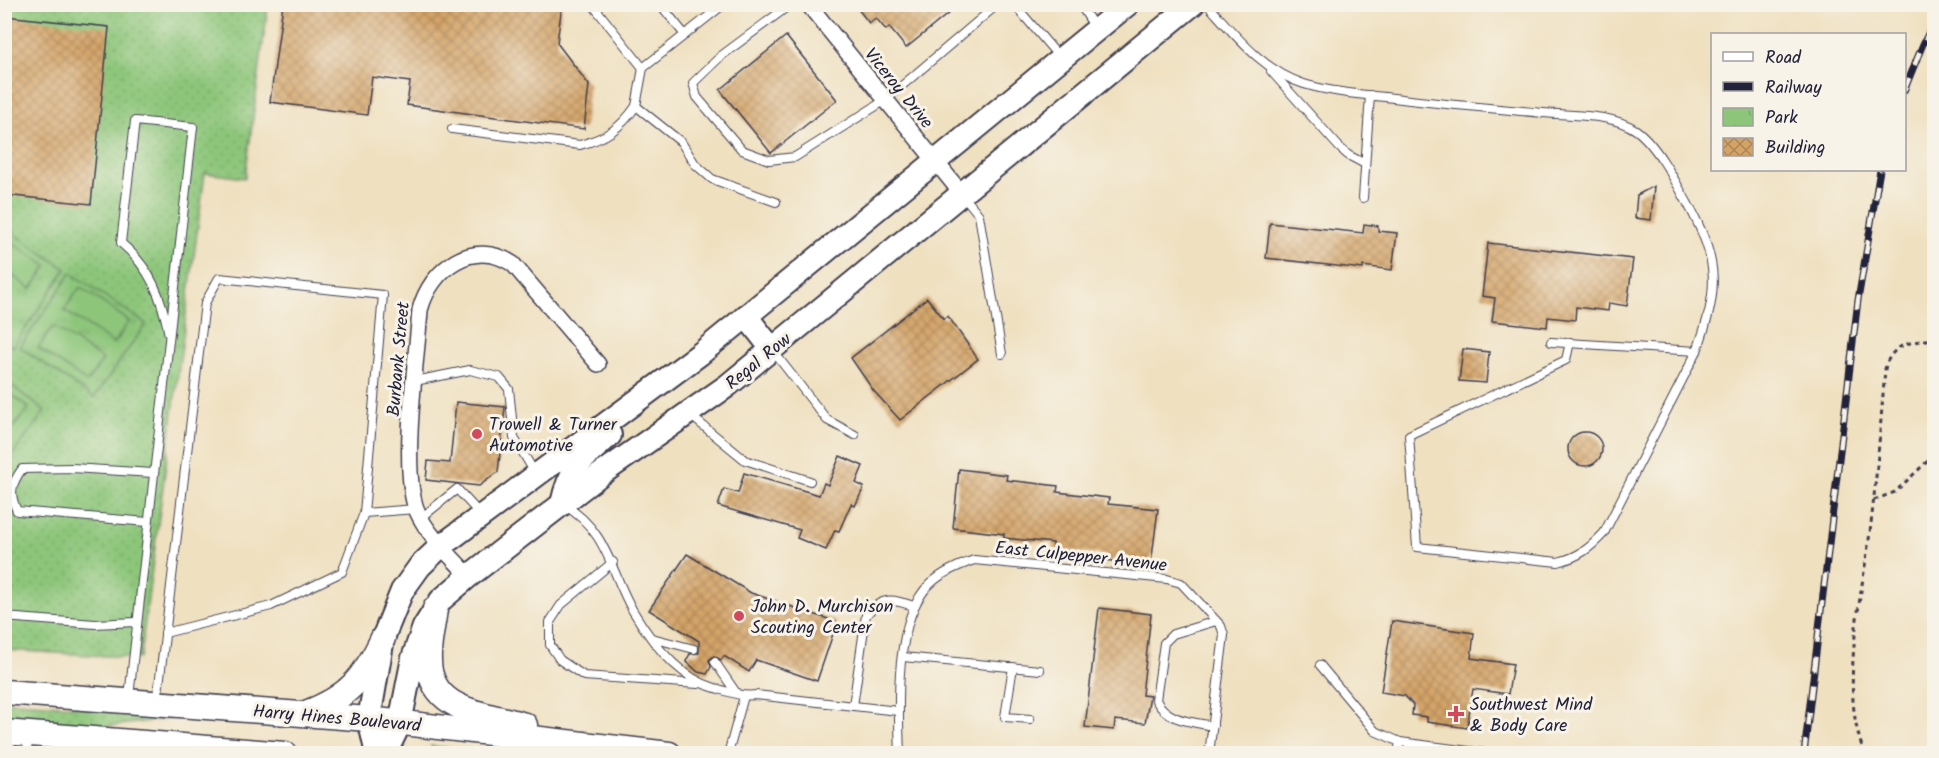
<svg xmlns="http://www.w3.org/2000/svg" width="1939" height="758" font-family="Kalam,sans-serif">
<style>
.grass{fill:url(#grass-dots);stroke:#58745a;stroke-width:1.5}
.park{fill:url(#park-tufts);stroke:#58745a;stroke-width:1.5}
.pitch{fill:#8dc67a;stroke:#58745a;stroke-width:1.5}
.building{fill:url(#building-cross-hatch)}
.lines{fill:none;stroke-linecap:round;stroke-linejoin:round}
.service-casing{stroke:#413e4f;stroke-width:10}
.minor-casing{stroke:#413e4f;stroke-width:18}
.secondary-casing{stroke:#413e4f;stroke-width:26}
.primary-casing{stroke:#413e4f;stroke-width:27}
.path{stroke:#413e4f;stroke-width:3;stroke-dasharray:4.5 4.5;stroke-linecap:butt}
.service{stroke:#fff;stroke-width:8}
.minor{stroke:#fff;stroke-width:15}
.secondary{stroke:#fff;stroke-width:22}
.primary{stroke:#fff;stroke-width:24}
.rail-casing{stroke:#22223b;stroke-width:7}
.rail{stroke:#f7f3e8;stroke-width:4.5;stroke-dasharray:14;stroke-linecap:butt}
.poi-dot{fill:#d1495b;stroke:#f7f3e8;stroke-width:2}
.labels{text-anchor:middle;stroke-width:6;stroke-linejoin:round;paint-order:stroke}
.street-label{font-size:18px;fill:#22223b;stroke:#f7f3e8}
.poi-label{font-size:18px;fill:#22223b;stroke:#f7f3e8;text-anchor:start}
</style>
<defs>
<pattern id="grass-dots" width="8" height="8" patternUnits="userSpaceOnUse" patternTransform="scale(1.5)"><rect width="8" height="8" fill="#8dc67a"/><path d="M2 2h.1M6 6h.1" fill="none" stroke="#79aa6a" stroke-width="1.8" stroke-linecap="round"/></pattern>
<pattern id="park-tufts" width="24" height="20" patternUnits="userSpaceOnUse" patternTransform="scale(1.5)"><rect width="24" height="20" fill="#8dc67a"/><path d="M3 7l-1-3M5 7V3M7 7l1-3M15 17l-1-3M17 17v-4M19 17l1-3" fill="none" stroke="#79aa6a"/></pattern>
<pattern id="building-cross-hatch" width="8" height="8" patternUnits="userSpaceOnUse" patternTransform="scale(1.5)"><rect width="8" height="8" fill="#d4a467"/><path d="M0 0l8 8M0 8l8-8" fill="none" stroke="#ac8556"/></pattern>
</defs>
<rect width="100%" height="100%" fill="#f7f3e8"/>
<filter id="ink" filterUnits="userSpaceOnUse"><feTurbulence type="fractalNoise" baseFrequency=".0167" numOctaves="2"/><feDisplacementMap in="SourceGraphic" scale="12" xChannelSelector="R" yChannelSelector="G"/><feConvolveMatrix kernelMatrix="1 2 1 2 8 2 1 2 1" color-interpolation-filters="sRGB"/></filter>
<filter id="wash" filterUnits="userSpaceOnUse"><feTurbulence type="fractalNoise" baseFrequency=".008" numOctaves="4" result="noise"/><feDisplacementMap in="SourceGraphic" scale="24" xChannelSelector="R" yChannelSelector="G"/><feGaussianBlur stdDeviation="1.35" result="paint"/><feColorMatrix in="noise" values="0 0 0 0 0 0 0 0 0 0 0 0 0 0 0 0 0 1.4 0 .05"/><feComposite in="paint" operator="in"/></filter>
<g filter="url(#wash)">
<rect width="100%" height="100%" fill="#efe0c0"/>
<g class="grass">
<path d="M 4,5 L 268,5 L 245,178 L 205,173 L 140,658 L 5,650 Z"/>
<path d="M 4,701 L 174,713 L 174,718 L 104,727 L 5,721 Z"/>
<path d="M 431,746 L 497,753 L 430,753 Z"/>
</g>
<g class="park">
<path d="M 4,227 L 66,269 L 13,347 L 5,342 Z"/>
<path d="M 71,273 L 146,324 L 94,398 L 20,347 Z"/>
<path d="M 4,380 L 45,411 L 5,465 L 4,465 Z"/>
</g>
<g class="pitch">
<path d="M 4,237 L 47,266 L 31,289 L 5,270 Z"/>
<path d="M 80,287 L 129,321 L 114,344 L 64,310 Z"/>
<path d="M 53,326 L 103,360 L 87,382 L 38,348 Z"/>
<path d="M 4,389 L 29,408 L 12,429 L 5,423 Z"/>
</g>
<g id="blocks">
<g class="building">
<path d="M 283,4 L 562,4 L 557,43 L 589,85 L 584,129 L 407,105 L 410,82 L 372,77 L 367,115 L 270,102 Z"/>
<path d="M 854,4 L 960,4 L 906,48 L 889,27 L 886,30 L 876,18 L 869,23 Z"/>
<path d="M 5,16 L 109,27 L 91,204 L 4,195 Z"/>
<path d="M 786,36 L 837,100 L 771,153 L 720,90 Z"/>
<path d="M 1654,186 L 1651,220 L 1635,218 L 1637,195 Z"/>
<path d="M 1270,223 L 1363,233 L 1364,224 L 1378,226 L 1378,231 L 1397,233 L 1392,270 L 1363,266 L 1363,269 L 1266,258 Z"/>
<path d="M 1488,243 L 1633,259 L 1627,306 L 1609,303 L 1608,311 L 1576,307 L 1575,320 L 1548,317 L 1547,327 L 1492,321 L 1495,298 L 1482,296 Z"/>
<path d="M 927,298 L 944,319 L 948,316 L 978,359 L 900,420 L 873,390 L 851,358 Z"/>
<path d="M 1463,349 L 1489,352 L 1486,383 L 1459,381 Z"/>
<path d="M 456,402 L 505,407 L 498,472 L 479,486 L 426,480 L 428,461 L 450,463 Z"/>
<circle cx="1585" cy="449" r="17"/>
<path d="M 840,456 L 863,466 L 856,483 L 864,487 L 855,506 L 851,504 L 839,531 L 835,530 L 826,550 L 797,538 L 800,530 L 718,506 L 724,489 L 738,493 L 744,473 L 819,495 L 824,483 L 828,485 Z"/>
<path d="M 959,469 L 1007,475 L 1006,480 L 1058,486 L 1057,492 L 1109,498 L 1108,504 L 1158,509 L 1151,565 L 1104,560 L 1105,555 L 1053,549 L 1053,543 L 1004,538 L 1004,534 L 953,528 Z"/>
<path d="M 687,554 L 751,593 L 837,622 L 817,681 L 756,660 L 749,672 L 724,656 L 721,660 L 714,656 L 709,660 L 711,667 L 707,674 L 698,672 L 686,661 L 690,654 L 699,653 L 699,641 L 649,610 Z"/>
<path d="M 1099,608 L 1151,614 L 1142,695 L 1150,696 L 1145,723 L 1115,720 L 1114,730 L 1085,727 Z"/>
<path d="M 1392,621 L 1474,633 L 1471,658 L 1513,664 L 1508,694 L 1473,689 L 1467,728 L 1427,722 L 1427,717 L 1412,715 L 1413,705 L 1405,696 L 1381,692 Z"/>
</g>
</g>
</g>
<g filter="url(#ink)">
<use href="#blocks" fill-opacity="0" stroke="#413e4f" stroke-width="1.5"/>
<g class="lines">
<g class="service-casing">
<g id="service">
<path d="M 592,4 L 643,68"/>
<path d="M 660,4 L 685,35"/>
<path d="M 724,4 L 643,68 L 636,106 L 681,142 L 695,164 L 712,179 L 776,202"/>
<path d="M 791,4 L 721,56 L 693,83 L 697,97 L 742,150 L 769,160 L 795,157 L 884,101 L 998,4"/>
<path d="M 1014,4 L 1060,58"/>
<path d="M 1080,4 L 1095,28"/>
<path d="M 1207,4 C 1236,36 1262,70 1304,84 C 1330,92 1358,94 1385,97 C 1438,104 1490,108 1543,113 C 1572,116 1611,113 1636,130 C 1656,144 1676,182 1688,204 C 1720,263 1719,289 1697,351 L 1551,342"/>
<path d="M 1271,71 L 1339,147 L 1348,155 L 1365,164"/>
<path d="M 452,129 L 580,145 C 606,138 621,128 636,106"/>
<path d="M 963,195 L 979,215 L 1002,354"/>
<path d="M 1363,198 L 1370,95"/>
<path d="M 1570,342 L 1566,360 L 1409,435 L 1417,547 L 1558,562 C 1579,557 1590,548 1604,533 L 1697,351"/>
<path d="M 773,351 L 827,420 L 855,435"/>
<path d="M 415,381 L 470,370 L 499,377 L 509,389 L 514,438 L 535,473"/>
<path d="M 690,415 L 745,460 L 810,481"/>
<path d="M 564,505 C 608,531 610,571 633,611 C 652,643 679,678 715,688 C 729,692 741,697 756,695 L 898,711"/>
<path d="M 421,518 L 457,489 L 480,514"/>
<path d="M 148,522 L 17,511 C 9,494 11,484 22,469 L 72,468 L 153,473"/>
<path d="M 613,562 L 561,605 L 550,622 L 550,645 L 560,660 L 584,676 L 698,684"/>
<path d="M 4,617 L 95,624 L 136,622"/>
<path d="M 165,633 L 271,606 L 342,572 L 364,513"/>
<path d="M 652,638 L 694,649"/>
<path d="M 903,657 L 1040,670"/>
<path d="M 715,662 L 737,694"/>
<path d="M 1320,665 L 1375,731 L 1400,742 L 1492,754"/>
<path d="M 1013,667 L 1005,717 L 1030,719"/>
<path d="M 129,697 L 193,127 L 135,121 L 121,243 C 151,268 162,298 169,335"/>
<path d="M 157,702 L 205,303 L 219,278 L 383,295 L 364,513 L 416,509"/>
<path d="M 853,706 L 866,615 C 882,596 892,599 914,606"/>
<path d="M 1213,726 C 1193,722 1166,721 1156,700 L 1164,643 L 1173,634 L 1216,621"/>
<path d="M 27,754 L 28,737"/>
<path d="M 728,754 L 744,696"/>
<path d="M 900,754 C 898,707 894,618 930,584 C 943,572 958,566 974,560 L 1167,579 L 1181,583 L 1221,626 L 1224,635 L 1209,754"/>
<path d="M 1398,754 L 1400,742"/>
</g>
</g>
<g class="minor-casing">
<g id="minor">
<path d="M 808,4 L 962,194"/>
<path d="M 469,576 C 451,556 428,536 417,511 C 400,470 417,358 420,310 C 431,268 473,238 513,264 L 598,364"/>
</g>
</g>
<g class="secondary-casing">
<g id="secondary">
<path d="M 746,316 L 772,349"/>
<path d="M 562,504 C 570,466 582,460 610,435"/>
<path d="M 377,754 L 369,719 L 383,638 L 402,591 L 420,566 L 441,546 L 700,354 L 1128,4"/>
<path d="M 385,754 L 400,723 L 413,658 L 424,627 L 441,600 L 469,576 L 601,474 L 727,386 L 1193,4"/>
</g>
</g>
<g class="primary-casing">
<g id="primary">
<path d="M 435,609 C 433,626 428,644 429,661 C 430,713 487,713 525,725"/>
<path d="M 4,692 L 369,719 L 669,754"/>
<path d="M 306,713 C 349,697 364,678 383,638"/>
<path d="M 4,732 L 285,754"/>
</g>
</g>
<g class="path">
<path d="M 1874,500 L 1895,492 L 1934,455"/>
<path d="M 1865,754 C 1837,689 1863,593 1871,524 C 1877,472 1881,420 1885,369 C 1891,343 1912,342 1934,339"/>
</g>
<use href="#service" class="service"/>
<use href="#minor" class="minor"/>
<use href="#secondary" class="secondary"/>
<use href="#primary" class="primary"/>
<g class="rail-casing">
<g id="rail">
<path d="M 1904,91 L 1923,44 L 1934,22"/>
<path d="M 1804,754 L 1858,300 L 1880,170"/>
</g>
</g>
<use href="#rail" class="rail"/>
</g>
</g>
<g class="poi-dot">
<circle cx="477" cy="434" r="6"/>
<circle cx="739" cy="616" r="6"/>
<path d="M1453 705h6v6h6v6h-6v6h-6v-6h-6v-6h6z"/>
</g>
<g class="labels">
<g class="street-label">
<text transform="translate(899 88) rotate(51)" y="6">Viceroy Drive</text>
<text transform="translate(398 359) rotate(-85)" y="6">Burbank Street</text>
<text transform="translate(758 361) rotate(-39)" y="6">Regal Row</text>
<text transform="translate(1081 556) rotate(6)" y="6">East Culpepper Avenue</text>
<text transform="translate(337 718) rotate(5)" y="6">Harry Hines Boulevard</text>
</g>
<g class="poi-label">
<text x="489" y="430">Trowell &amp; Turner<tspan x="489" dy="21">Automotive</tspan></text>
<text x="751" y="612">John D. Murchison<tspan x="751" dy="21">Scouting Center</tspan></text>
<text x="1470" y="710">Southwest Mind<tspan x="1470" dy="21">&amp; Body Care</tspan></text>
</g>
</g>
<rect width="1939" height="758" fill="none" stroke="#f7f3e8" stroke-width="24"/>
<rect x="1711" y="33" width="195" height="138" fill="#f7f3e8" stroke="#a29fa3" stroke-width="1.5"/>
<rect x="1723" y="52" width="30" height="9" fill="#ffffff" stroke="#a29fa3" stroke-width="1.5"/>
<text x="1765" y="63" font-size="18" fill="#22223b">Road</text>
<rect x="1723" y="82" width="30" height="9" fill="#22223b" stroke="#a29fa3" stroke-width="1.5"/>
<text x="1765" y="93" font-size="18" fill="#22223b">Railway</text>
<rect x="1723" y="108" width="30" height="18" fill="url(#park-tufts)" stroke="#a29fa3" stroke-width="1.5"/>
<text x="1765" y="123" font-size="18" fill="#22223b">Park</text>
<rect x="1723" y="138" width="30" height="18" fill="url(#building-cross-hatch)" stroke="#a29fa3" stroke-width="1.5"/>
<text x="1765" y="153" font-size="18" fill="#22223b">Building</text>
</svg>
